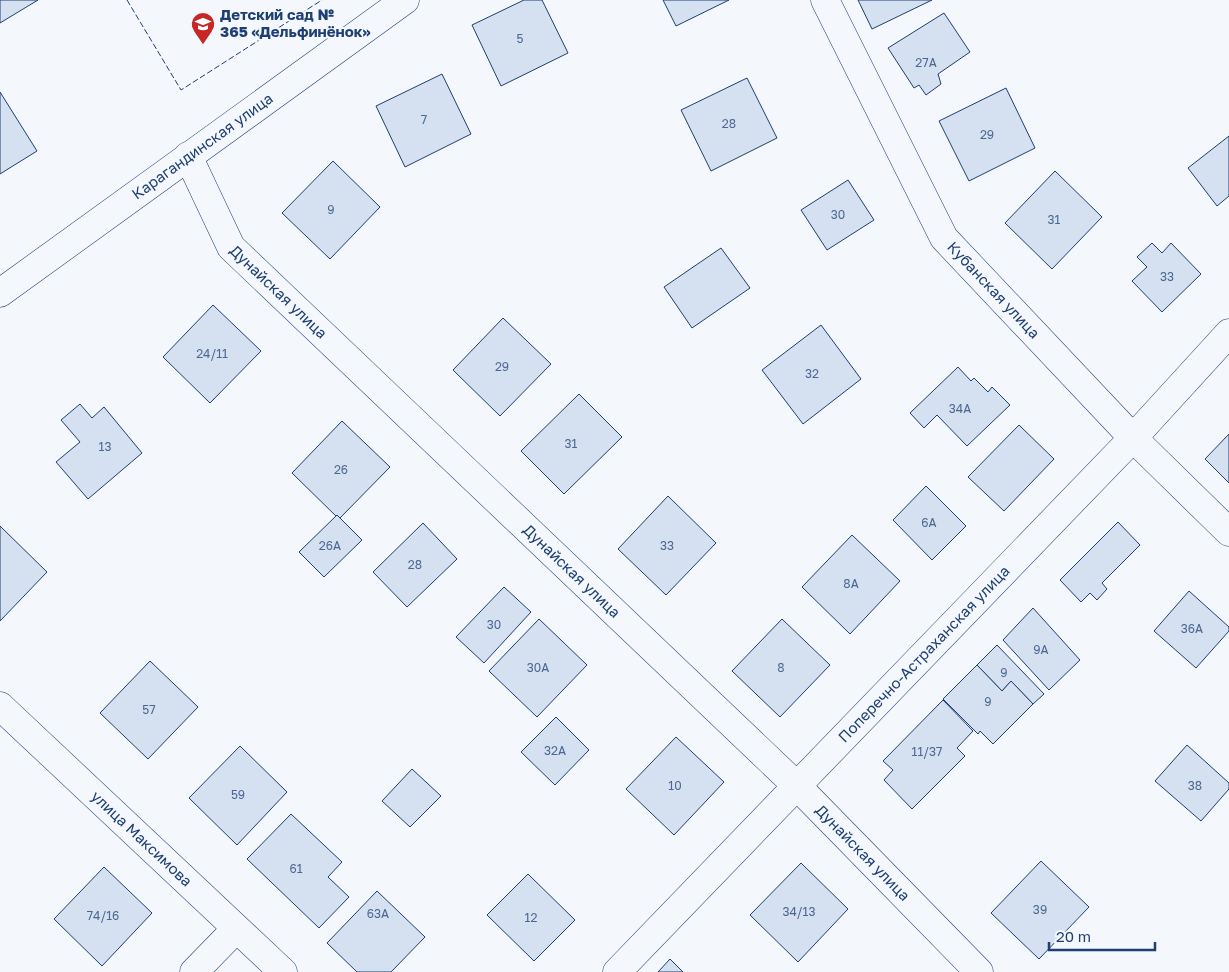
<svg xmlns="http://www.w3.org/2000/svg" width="1229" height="972" font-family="'Golos Text',sans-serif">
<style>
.building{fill:#d5e0f0;stroke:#1d3f73}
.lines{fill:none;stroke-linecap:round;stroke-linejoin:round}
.minor-casing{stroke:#1d3f73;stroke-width:29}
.minor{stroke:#f4f7fb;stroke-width:28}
.fence{stroke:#1d3f73;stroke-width:1;stroke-dasharray:6 2.5;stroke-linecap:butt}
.labels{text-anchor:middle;stroke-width:4;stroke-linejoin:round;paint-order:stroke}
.number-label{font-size:12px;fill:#4b6792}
.poi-label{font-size:15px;font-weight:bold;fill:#1d3f73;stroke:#f4f7fb;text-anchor:start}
.street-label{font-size:15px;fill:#1d3f73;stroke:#f4f7fb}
</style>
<rect width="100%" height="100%" fill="#f4f7fb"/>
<g class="building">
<path d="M 0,0 L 38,0 L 0,23 Z"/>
<path d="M 524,0 L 542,0 L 568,53 L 501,86 L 472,25 Z"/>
<path d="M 663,0 L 729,0 L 676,26 Z"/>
<path d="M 858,0 L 932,0 L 872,29 Z"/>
<path d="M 944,13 L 970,52 L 938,74 L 941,84 L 926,95 L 919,85 L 914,88 L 888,48 Z"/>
<path d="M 442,74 L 471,134 L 405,167 L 376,106 Z"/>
<path d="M 747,78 L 777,138 L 711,171 L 681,110 Z"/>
<path d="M 1006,88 L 1035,148 L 969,181 L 939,121 Z"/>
<path d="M 0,92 L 37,151 L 0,174 Z"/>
<path d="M 1229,136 L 1229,196 L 1217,206 L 1188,168 Z"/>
<path d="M 333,161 L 380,207 L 330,259 L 282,213 Z"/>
<path d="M 1055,171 L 1102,217 L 1052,269 L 1005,223 Z"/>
<path d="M 848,180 L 874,220 L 827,250 L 801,210 Z"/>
<path d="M 1152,243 L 1162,253 L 1171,243 L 1201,274 L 1162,312 L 1132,281 L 1147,267 L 1137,257 Z"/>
<path d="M 721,248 L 750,288 L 692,328 L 664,287 Z"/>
<path d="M 213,305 L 261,351 L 210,403 L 163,357 Z"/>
<path d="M 503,318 L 551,364 L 500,416 L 453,370 Z"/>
<path d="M 821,325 L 861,379 L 803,424 L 762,370 Z"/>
<path d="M 958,367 L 971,381 L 974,378 L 988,392 L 992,387 L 1010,405 L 967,446 L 937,415 L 924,428 L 910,413 Z"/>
<path d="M 579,394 L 622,437 L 564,494 L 521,451 Z"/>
<path d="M 80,404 L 92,418 L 104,407 L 142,453 L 88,499 L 56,462 L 80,442 L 61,420 Z"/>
<path d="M 342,421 L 390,467 L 339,519 L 292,473 Z"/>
<path d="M 1019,425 L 1054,459 L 1004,511 L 968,477 Z"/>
<path d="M 1229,434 L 1229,483 L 1205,459 Z"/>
<path d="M 926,486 L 966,526 L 932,560 L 893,520 Z"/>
<path d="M 668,496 L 716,543 L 666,595 L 618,549 Z"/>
<path d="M 337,515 L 362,540 L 324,577 L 299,552 Z"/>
<path d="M 1118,522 L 1140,545 L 1102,583 L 1107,589 L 1097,600 L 1090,593 L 1081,602 L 1060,580 Z"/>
<path d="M 423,523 L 457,559 L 407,607 L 373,572 Z"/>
<path d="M 0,526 L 47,572 L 0,621 Z"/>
<path d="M 852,535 L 900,581 L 850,634 L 802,587 Z"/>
<path d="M 504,587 L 531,612 L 484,663 L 456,637 Z"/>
<path d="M 1189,591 L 1229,627 L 1229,631 L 1196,668 L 1154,631 Z"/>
<path d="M 1033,608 L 1080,660 L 1049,690 L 1003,640 Z"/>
<path d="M 539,619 L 587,665 L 537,717 L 489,671 Z"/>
<path d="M 782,619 L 830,665 L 780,717 L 732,671 Z"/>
<path d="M 997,645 L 1044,694 L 1033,704 L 1011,681 L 1002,691 L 977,665 Z"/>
<path d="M 150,661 L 198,707 L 148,759 L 100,713 Z"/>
<path d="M 977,665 L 1002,691 L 1011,681 L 1033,704 L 993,744 L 980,731 L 978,734 L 943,699 Z"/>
<path d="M 943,700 L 973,731 L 957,748 L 965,756 L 912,809 L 884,780 L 893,770 L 883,761 Z"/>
<path d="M 556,717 L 589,750 L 555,785 L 521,752 Z"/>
<path d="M 676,737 L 724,782 L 674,835 L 626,789 Z"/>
<path d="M 1187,745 L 1229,783 L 1229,789 L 1201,821 L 1155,781 Z"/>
<path d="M 240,746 L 287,792 L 237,845 L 189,798 Z"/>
<path d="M 412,769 L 441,796 L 410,827 L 382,801 Z"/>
<path d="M 291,814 L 342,862 L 328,877 L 349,897 L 319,928 L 247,859 Z"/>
<path d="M 1041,861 L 1089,907 L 1039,959 L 991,913 Z"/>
<path d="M 801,863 L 848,909 L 798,962 L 750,915 Z"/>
<path d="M 104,867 L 152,913 L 102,966 L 54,919 Z"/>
<path d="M 528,874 L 575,920 L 534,961 L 487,915 Z"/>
<path d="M 377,891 L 425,937 L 391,972 L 357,972 L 327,943 Z"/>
<path d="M 670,959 L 683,972 L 658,972 Z"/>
</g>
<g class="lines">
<g class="minor-casing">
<g id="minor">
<path id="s1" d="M 825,0 L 944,238 L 1133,438 L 1229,532"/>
<path id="s2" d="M 188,156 L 231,247 L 797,786 L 979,972"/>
<path id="s3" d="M 0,293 L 405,0"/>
<path id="s4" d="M 0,706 L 283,972"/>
<path d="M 194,972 L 236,929"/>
<path id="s5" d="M 617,972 L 1133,438 L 1229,333"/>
</g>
</g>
<use href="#minor" class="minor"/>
<path class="fence" d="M 127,0 L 181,90 L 322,0"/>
</g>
<defs>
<g id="school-pin" transform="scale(1.25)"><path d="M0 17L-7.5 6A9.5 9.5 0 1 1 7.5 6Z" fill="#c62828" stroke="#f4f7fb"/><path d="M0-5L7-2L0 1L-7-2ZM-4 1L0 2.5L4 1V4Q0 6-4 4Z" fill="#fff"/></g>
</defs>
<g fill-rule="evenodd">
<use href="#school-pin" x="203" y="24"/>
</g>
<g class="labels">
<g class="number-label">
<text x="520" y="43">5</text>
<text x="926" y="67">27А</text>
<text x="424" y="124">7</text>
<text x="729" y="128">28</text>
<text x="987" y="139">29</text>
<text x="331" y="214">9</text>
<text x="838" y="219">30</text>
<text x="1054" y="224">31</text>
<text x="1167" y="281">33</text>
<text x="212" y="358">24/11</text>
<text x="502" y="371">29</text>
<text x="812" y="378">32</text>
<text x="960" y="413">34А</text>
<text x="571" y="448">31</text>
<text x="105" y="451">13</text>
<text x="341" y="474">26</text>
<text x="929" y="527">6А</text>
<text x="330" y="550">26А</text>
<text x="667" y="550">33</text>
<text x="415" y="569">28</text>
<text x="851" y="588">8А</text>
<text x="494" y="629">30</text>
<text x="1192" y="633">36А</text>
<text x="1041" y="654">9А</text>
<text x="538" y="672">30А</text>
<text x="781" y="672">8</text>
<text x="1004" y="677">9</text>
<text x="988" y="706">9</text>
<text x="149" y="714">57</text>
<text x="555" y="755">32А</text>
<text x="927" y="756">11/37</text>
<text x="675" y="790">10</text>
<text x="1195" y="790">38</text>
<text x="238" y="799">59</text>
<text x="296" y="873">61</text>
<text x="1040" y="914">39</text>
<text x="799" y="916">34/13</text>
<text x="378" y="918">63А</text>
<text x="103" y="920">74/16</text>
<text x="531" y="922">12</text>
</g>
<g class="poi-label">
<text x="220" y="20">Детский сад №<tspan x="220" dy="17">365 «Дельфинёнок»</tspan></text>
</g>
<g class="street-label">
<text dy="5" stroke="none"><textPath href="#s3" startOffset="250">Карагандинская улица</textPath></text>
<text dy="5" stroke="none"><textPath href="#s1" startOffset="338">Кубанская улица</textPath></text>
<text dy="5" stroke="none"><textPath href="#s2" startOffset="166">Дунайская улица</textPath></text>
<text dy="5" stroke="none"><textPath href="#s2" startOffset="571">Дунайская улица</textPath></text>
<text dy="5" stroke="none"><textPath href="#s5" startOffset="442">Поперечно-Астраханская улица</textPath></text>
<text dy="5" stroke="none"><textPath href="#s4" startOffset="194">улица Максимова</textPath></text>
<text dy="5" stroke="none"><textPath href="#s2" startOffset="976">Дунайская улица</textPath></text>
</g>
</g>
<path d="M1049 942v8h106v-8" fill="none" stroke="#1d3f73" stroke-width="2.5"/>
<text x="1056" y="942" font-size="15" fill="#1d3f73" stroke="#f4f7fb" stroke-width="4" paint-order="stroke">20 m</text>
</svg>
